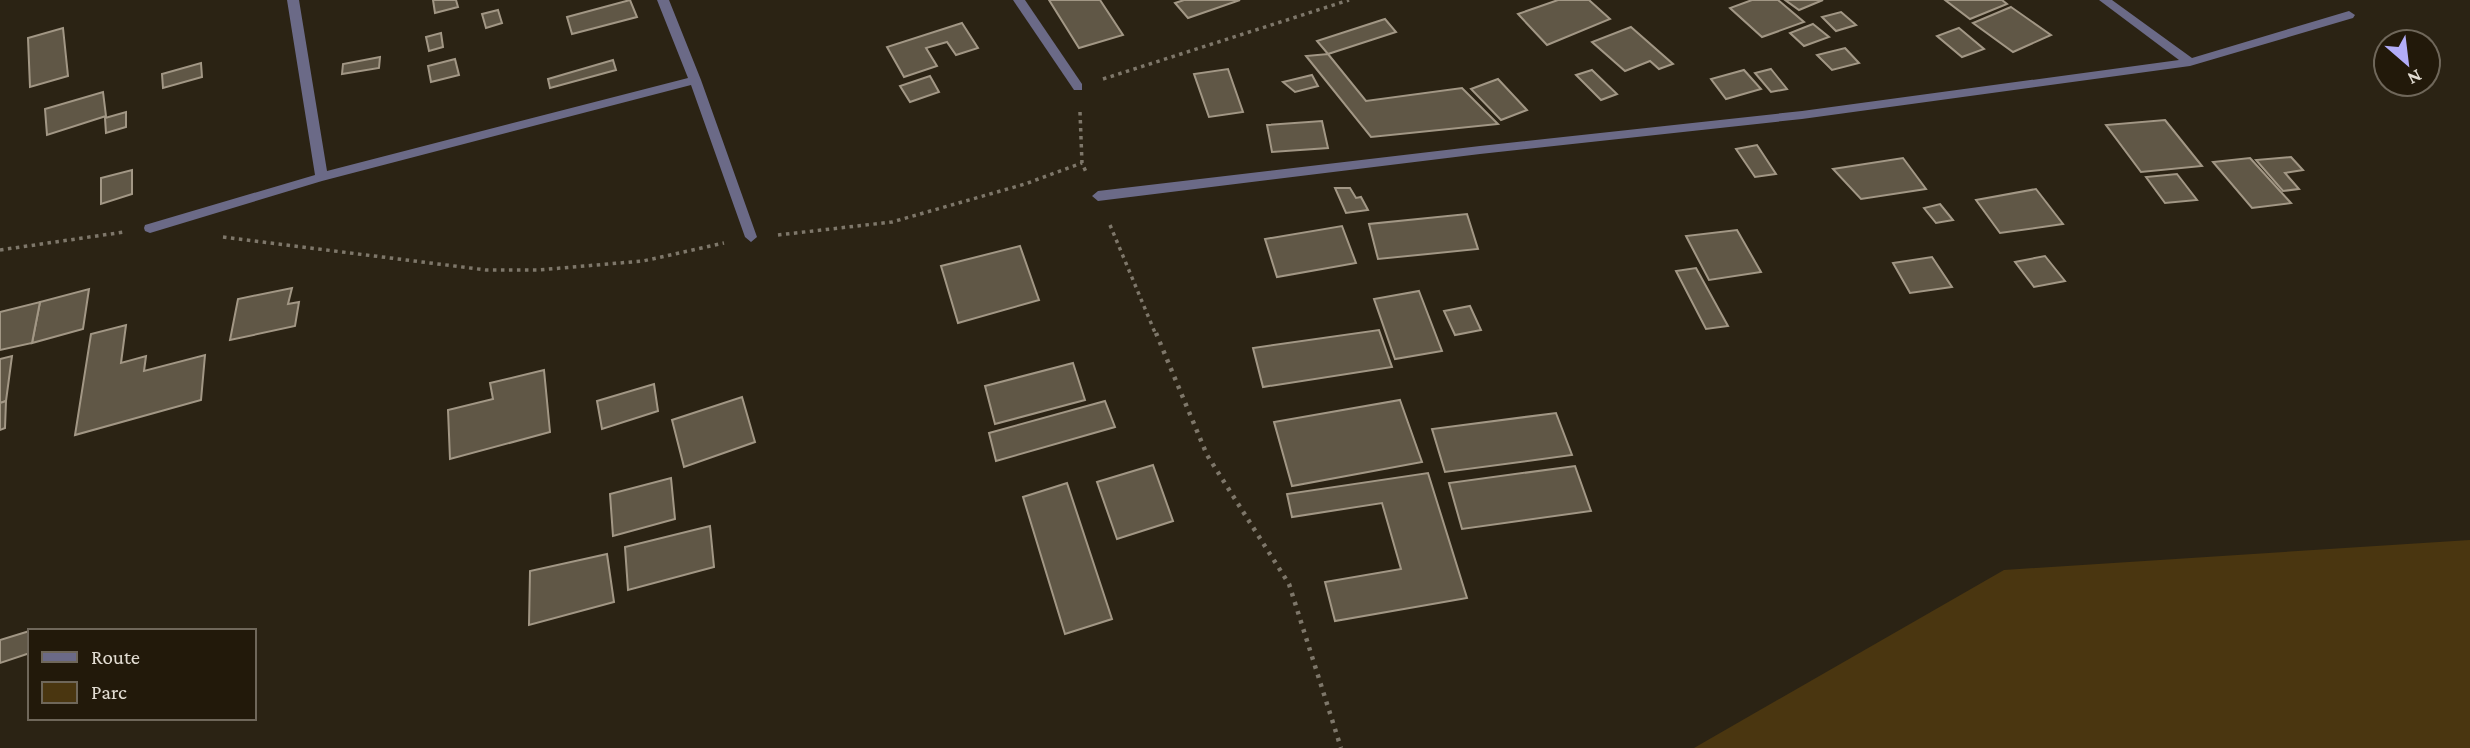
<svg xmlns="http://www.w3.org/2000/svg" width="2470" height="748" font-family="'Crimson Pro',serif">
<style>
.green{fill:#4a3610}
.building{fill:#605746;stroke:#a29785;stroke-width:2}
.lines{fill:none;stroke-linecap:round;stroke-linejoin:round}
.path-far1{stroke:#7e776a;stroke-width:3.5;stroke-dasharray:3.5 4.5;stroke-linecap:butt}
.path{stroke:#7e776a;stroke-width:4.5;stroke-dasharray:3.5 6;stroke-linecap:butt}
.street{fill:#6b6a87;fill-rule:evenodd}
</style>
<rect width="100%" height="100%" fill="#2b2314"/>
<path class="green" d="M 2470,540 L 2470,748 L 1694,748 L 2004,570 Z"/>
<g class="building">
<path d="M 433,0 L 456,0 L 458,7 L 435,13 Z"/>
<path d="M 630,0 L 637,17 L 572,34 L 567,17 Z"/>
<path d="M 1049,0 L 1100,0 L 1123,35 L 1079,48 Z"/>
<path d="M 1184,0 L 1240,0 L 1188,18 L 1175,3 Z"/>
<path d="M 1558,0 L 1589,0 L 1610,19 L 1547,45 L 1518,14 Z"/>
<path d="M 1752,0 L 1778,0 L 1804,22 L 1762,37 L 1730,8 Z"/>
<path d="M 1785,0 L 1823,0 L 1799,10 Z"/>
<path d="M 1945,0 L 2002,0 L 2007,4 L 1970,19 Z"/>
<path d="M 2011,7 L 2051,35 L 2013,52 L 1973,23 Z"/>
<path d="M 498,10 L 502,23 L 486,28 L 482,14 Z"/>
<path d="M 1841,12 L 1856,25 L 1836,31 L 1822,17 Z"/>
<path d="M 1385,19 L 1396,32 L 1328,54 L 1317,41 Z"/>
<path d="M 962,23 L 978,48 L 956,55 L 947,42 L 926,48 L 937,66 L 904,77 L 887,47 Z"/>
<path d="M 1813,24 L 1829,37 L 1804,46 L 1790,33 Z"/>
<path d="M 1631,27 L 1673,64 L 1659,69 L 1650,61 L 1625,71 L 1592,42 Z"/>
<path d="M 63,28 L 68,76 L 30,87 L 28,38 Z"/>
<path d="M 1959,28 L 1984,49 L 1962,57 L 1937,36 Z"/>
<path d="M 441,33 L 443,47 L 429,51 L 426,37 Z"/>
<path d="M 1845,48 L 1859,63 L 1832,70 L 1817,55 Z"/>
<path d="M 1328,54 L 1366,101 L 1462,88 L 1498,124 L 1371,137 L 1306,56 Z"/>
<path d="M 380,57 L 379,68 L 342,74 L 343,64 Z"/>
<path d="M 455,59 L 459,75 L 431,82 L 428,66 Z"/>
<path d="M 613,60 L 616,70 L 550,88 L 548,79 Z"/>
<path d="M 201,63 L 202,77 L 163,88 L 162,74 Z"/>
<path d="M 1228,69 L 1243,112 L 1209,117 L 1194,74 Z"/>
<path d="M 1771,69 L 1787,89 L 1771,92 L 1755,73 Z"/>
<path d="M 1592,70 L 1617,94 L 1601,100 L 1576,75 Z"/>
<path d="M 1744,70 L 1761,89 L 1726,99 L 1711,79 Z"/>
<path d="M 1312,75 L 1318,86 L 1295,92 L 1283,82 Z"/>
<path d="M 930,76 L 939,92 L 910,102 L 900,86 Z"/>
<path d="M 1498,79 L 1527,110 L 1501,120 L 1471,89 Z"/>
<path d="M 103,92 L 106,116 L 47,135 L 45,109 Z"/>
<path d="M 126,112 L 126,127 L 106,133 L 105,118 Z"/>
<path d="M 2165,120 L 2202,166 L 2141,172 L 2106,125 Z"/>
<path d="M 1322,121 L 1328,148 L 1272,152 L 1267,125 Z"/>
<path d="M 1757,145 L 1776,174 L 1755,177 L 1736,149 Z"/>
<path d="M 2291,157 L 2303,170 L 2285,173 L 2299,189 L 2283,191 L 2256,160 Z"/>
<path d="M 1903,158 L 1926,189 L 1861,199 L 1833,169 Z"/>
<path d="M 2250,158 L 2291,203 L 2252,208 L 2213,162 Z"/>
<path d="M 132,170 L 132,194 L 101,204 L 101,178 Z"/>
<path d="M 2177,174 L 2197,200 L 2165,203 L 2146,177 Z"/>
<path d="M 1335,188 L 1350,188 L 1356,198 L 1361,197 L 1368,210 L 1346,213 Z"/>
<path d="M 2036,189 L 2063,224 L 2000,233 L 1976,200 Z"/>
<path d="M 1940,204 L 1953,220 L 1936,223 L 1924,208 Z"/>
<path d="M 1467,214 L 1478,249 L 1378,259 L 1369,224 Z"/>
<path d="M 1342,226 L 1356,263 L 1277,277 L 1265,239 Z"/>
<path d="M 1737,230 L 1761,272 L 1709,280 L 1686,236 Z"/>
<path d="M 1020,246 L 1039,300 L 958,323 L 941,266 Z"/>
<path d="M 2045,256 L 2065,281 L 2034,287 L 2015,262 Z"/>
<path d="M 1932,257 L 1952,287 L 1910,293 L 1893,263 Z"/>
<path d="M 1696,268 L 1728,326 L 1706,329 L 1676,271 Z"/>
<path d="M 292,288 L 288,304 L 299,302 L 295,326 L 230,340 L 238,299 Z"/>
<path d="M 89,289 L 83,329 L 32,343 L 40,302 Z"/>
<path d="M 1419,291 L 1442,351 L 1395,359 L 1374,299 Z"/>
<path d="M 40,302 L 32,343 L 0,350 L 0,312 Z"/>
<path d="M 1470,306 L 1481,330 L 1455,335 L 1444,311 Z"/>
<path d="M 126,325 L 121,363 L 146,356 L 144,371 L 205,355 L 201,400 L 75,435 L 91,334 Z"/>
<path d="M 1379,330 L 1392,367 L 1263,387 L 1253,348 Z"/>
<path d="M 12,356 L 6,401 L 0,403 L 0,359 Z"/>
<path d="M 1073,363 L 1085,400 L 995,424 L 985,386 Z"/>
<path d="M 544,370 L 550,432 L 450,459 L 448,410 L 493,399 L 490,383 Z"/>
<path d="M 654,384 L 658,411 L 602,429 L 597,401 Z"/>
<path d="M 742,397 L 755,442 L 684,467 L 672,420 Z"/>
<path d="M 1400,400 L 1422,462 L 1292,486 L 1274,422 Z"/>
<path d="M 6,401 L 5,428 L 0,430 L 0,403 Z"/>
<path d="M 1105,401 L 1115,427 L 996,461 L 989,433 Z"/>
<path d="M 1556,413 L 1572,455 L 1445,472 L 1432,429 Z"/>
<path d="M 1153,465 L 1173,521 L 1117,539 L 1097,482 Z"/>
<path d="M 1575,466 L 1591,511 L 1462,529 L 1449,483 Z"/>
<path d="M 1428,473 L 1467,598 L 1335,621 L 1325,582 L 1401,569 L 1382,503 L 1292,517 L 1287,494 Z"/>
<path d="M 671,478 L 675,519 L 613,536 L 610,494 Z"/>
<path d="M 1067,483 L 1112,619 L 1065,634 L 1023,497 Z"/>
<path d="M 710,526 L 714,567 L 628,590 L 625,547 Z"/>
<path d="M 607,554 L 614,602 L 529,625 L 530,571 Z"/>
<path d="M 36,629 L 30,631 L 30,653 L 0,663 L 0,640 Z"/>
</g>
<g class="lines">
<g class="path-far1">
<path d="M 1103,79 L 1349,0"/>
<path d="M 1080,112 L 1082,163 L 1086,172"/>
<path d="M 1110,225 L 1156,335"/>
<path d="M 778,235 L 892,222 L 1025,184 L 1082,163"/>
<path d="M 223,237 L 486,270 L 538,270 L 643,261 L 724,243"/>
<path d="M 0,250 L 124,232"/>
</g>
<path class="path" d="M 1156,333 L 1207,455 L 1289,584 L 1341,748"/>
<g class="street">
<path d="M 287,0 L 299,0 L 327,171 L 688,78 L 657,0 L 669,0 L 701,80 L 757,237 L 751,242 L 745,237 L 691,85 L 322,181 L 150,233 L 145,231 L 144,228 L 145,225 L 315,175 Z"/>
<path d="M 1013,0 L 1025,0 L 1082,84 L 1082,90 L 1074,90 Z"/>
<path d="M 2099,0 L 2112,0 L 2192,58 L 2349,11 L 2355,15 L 2353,18 L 2190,66 L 1802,119 L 1480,154 L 1098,201 L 1092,196 L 1098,191 L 1480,146 L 1802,111 L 2179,60 Z"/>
</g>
</g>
<rect x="28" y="629" width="228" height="91" fill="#22190a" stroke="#6f675a" stroke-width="2"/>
<rect x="42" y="652" width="35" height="10" fill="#6b6a87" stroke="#6f675a" stroke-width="2"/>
<text x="91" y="664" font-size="21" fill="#e3ddd3">Route</text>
<rect x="42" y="682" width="35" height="21" fill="#4a3610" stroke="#6f675a" stroke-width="2"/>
<text x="91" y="699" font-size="21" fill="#e3ddd3">Parc</text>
<g transform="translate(2407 63) rotate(152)"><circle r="33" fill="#22190a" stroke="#6f675a" stroke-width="2"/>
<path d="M0-5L12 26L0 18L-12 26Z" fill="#b2adf9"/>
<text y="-10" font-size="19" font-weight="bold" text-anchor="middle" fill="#e3ddd3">N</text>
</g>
</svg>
